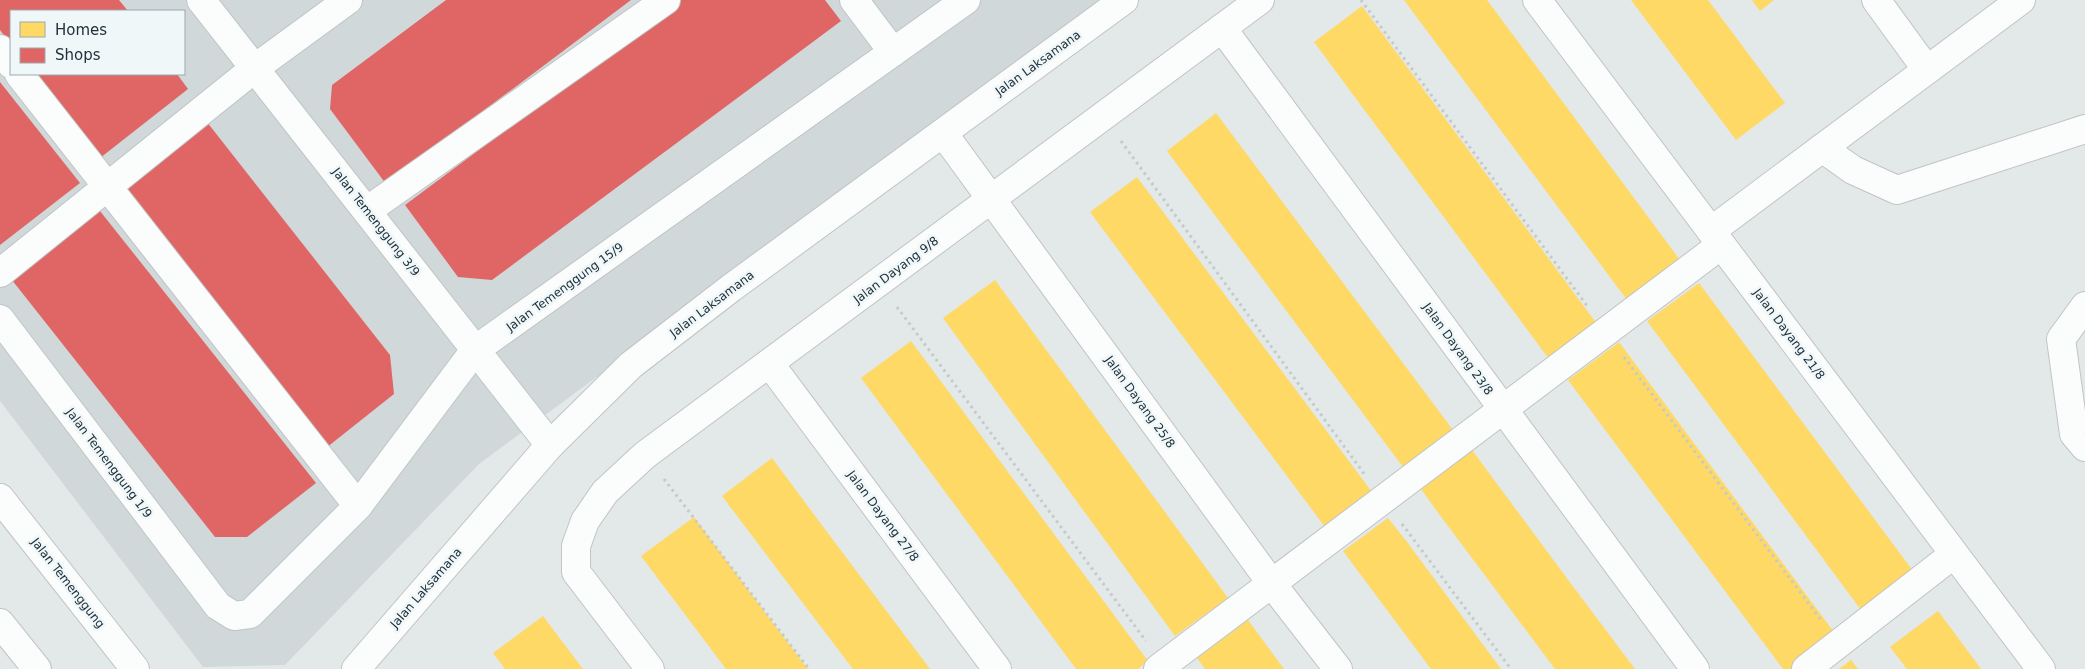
<svg xmlns="http://www.w3.org/2000/svg" width="2085" height="669" font-family="'DejaVu Sans',sans-serif">
<style>
.built{fill:#d0d8da;fill-rule:evenodd}
.homes{fill:#ffd966}
.shops{fill:#e06666}
.lines{fill:none;stroke-linecap:round;stroke-linejoin:round}
.minor-casing{stroke:#c0c4c5;stroke-width:30}
.path{stroke:#c4c9cc;stroke-width:3;stroke-dasharray:2.5 4;stroke-linecap:butt}
.minor{stroke:#fbfcfc;stroke-width:28}
.labels{text-anchor:middle;stroke-width:5;stroke-linejoin:round;paint-order:stroke}
.street-label{font-size:12px;fill:#20313c;stroke:#f0f7f8}
</style>
<rect width="100%" height="100%" fill="#e3e8e8"/>
<path class="built" d="M 0,0 L 1107,0 L 479,464 L 285,665 L 203,667 L 0,401 ZM 11,11 L 184,11 L 184,74 L 11,74 Z"/>
<g class="homes">
<path d="M 1404,0 L 1487,0 L 1680,260 L 1627,300 Z"/>
<path d="M 1631,0 L 1708,0 L 1785,103 L 1736,140 Z"/>
<path d="M 1752,0 L 1774,0 L 1760,11 Z"/>
<path d="M 1362,6 L 1597,324 L 1549,359 L 1314,42 Z"/>
<path d="M 1216,113 L 1453,430 L 1403,467 L 1167,151 Z"/>
<path d="M 1137,177 L 1372,492 L 1325,527 L 1090,212 Z"/>
<path d="M 995,280 L 1228,598 L 1175,636 L 943,318 Z"/>
<path d="M 1699,283 L 1916,575 L 1864,614 L 1647,321 Z"/>
<path d="M 911,341 L 1148,661 L 1138,669 L 1076,669 L 861,378 Z"/>
<path d="M 1619,342 L 1836,635 L 1791,669 L 1783,669 L 1568,380 Z"/>
<path d="M 1472,450 L 1563,573 L 1635,669 L 1555,669 L 1439,514 L 1421,489 Z"/>
<path d="M 772,458 L 827,532 L 930,669 L 853,669 L 796,594 L 722,496 Z"/>
<path d="M 694,517 L 749,591 L 808,669 L 726,669 L 641,556 Z"/>
<path d="M 1388,518 L 1407,542 L 1501,669 L 1431,669 L 1343,551 Z"/>
<path d="M 1938,611 L 1956,635 L 1981,669 L 1907,669 L 1890,647 Z"/>
<path d="M 543,616 L 564,644 L 583,669 L 505,669 L 493,653 Z"/>
<path d="M 1248,620 L 1284,669 L 1205,669 L 1197,658 Z"/>
<path d="M 1851,660 L 1858,669 L 1839,669 Z"/>
</g>
<g class="shops">
<path d="M 0,0 L 119,0 L 128,11 L 11,11 L 11,45 L 0,30 Z"/>
<path d="M 446,0 L 631,0 L 386,184 L 330,109 L 332,85 Z"/>
<path d="M 680,0 L 825,0 L 841,21 L 492,280 L 458,277 L 405,205 Z"/>
<path d="M 34,74 L 177,74 L 188,89 L 100,158 Z"/>
<path d="M 0,82 L 80,183 L 0,245 Z"/>
<path d="M 203,117 L 390,355 L 394,394 L 326,448 L 118,184 Z"/>
<path d="M 96,206 L 316,483 L 247,537 L 215,537 L 8,275 Z"/>
</g>
<g class="lines">
<g class="minor-casing">
<g id="minor">
<path d="M 201,0 L 550,445"/>
<path d="M 854,0 L 893,52"/>
<path d="M 1537,0 L 2041,669"/>
<path d="M 1876,0 L 1927,70"/>
<path d="M 1222,28 L 1695,669"/>
<path d="M 0,49 L 11,64"/>
<path d="M 19,74 L 358,506"/>
<path d="M 943,133 L 1272,584 L 1338,669"/>
<path d="M 1822,148 L 1853,170 L 1897,190 L 2085,129"/>
<path d="M 368,210 L 666,0"/>
<path d="M 1711,231 L 2021,0"/>
<path d="M 0,273 L 255,68 L 348,0"/>
<path d="M 2085,306 L 2061,339 L 2074,434 L 2085,447"/>
<path d="M 0,319 L 218,606 L 234,616 L 250,614 L 358,506 L 475,350 L 966,0"/>
<path d="M 770,364 L 997,669"/>
<path d="M 0,498 L 135,669"/>
<path d="M 0,623 L 37,669"/>
<path d="M 356,669 L 550,445 L 631,365 L 731,288 L 1124,0"/>
<path d="M 650,669 L 576,572 L 576,546 L 585,521 L 605,492 L 645,455 L 1260,0"/>
<path d="M 1158,669 L 1721,245"/>
<path d="M 1806,669 L 1954,554"/>
</g>
</g>
<g class="path">
<path d="M 1361,0 L 1588,307"/>
<path d="M 1121,141 L 1365,475"/>
<path d="M 897,307 L 1146,641"/>
<path d="M 1624,357 L 1821,620"/>
<path d="M 664,479 L 809,669"/>
<path d="M 1402,524 L 1511,669"/>
</g>
<use href="#minor" class="minor"/>
</g>
<g class="labels">
<g class="street-label">
<text transform="translate(1038 63) rotate(-36)" y="4">Jalan Laksamana</text>
<text transform="translate(376 222) rotate(52)" y="4">Jalan Temenggung 3/9</text>
<text transform="translate(896 270) rotate(-37)" y="4">Jalan Dayang 9/8</text>
<text transform="translate(565 287) rotate(-36)" y="4">Jalan Temenggung 15/9</text>
<text transform="translate(712 304) rotate(-37)" y="4">Jalan Laksamana</text>
<text transform="translate(1789 334) rotate(53)" y="4">Jalan Dayang 21/8</text>
<text transform="translate(1458 349) rotate(54)" y="4">Jalan Dayang 23/8</text>
<text transform="translate(1140 402) rotate(54)" y="4">Jalan Dayang 25/8</text>
<text transform="translate(109 463) rotate(53)" y="4">Jalan Temenggung 1/9</text>
<text transform="translate(883 516) rotate(53)" y="4">Jalan Dayang 27/8</text>
<text transform="translate(68 583) rotate(52)" y="4">Jalan Temenggung</text>
<text transform="translate(426 588) rotate(-49)" y="4">Jalan Laksamana</text>
</g>
</g>
<rect x="10" y="10" width="175" height="65" fill="#f0f7f8" stroke="#9da8ad"/>
<rect x="20" y="22" width="25" height="15" fill="#ffd966" stroke="#9da8ad"/>
<text x="55" y="35" font-size="15" fill="#20313c">Homes</text>
<rect x="20" y="48" width="25" height="15" fill="#e06666" stroke="#9da8ad"/>
<text x="55" y="60" font-size="15" fill="#20313c">Shops</text>
</svg>
